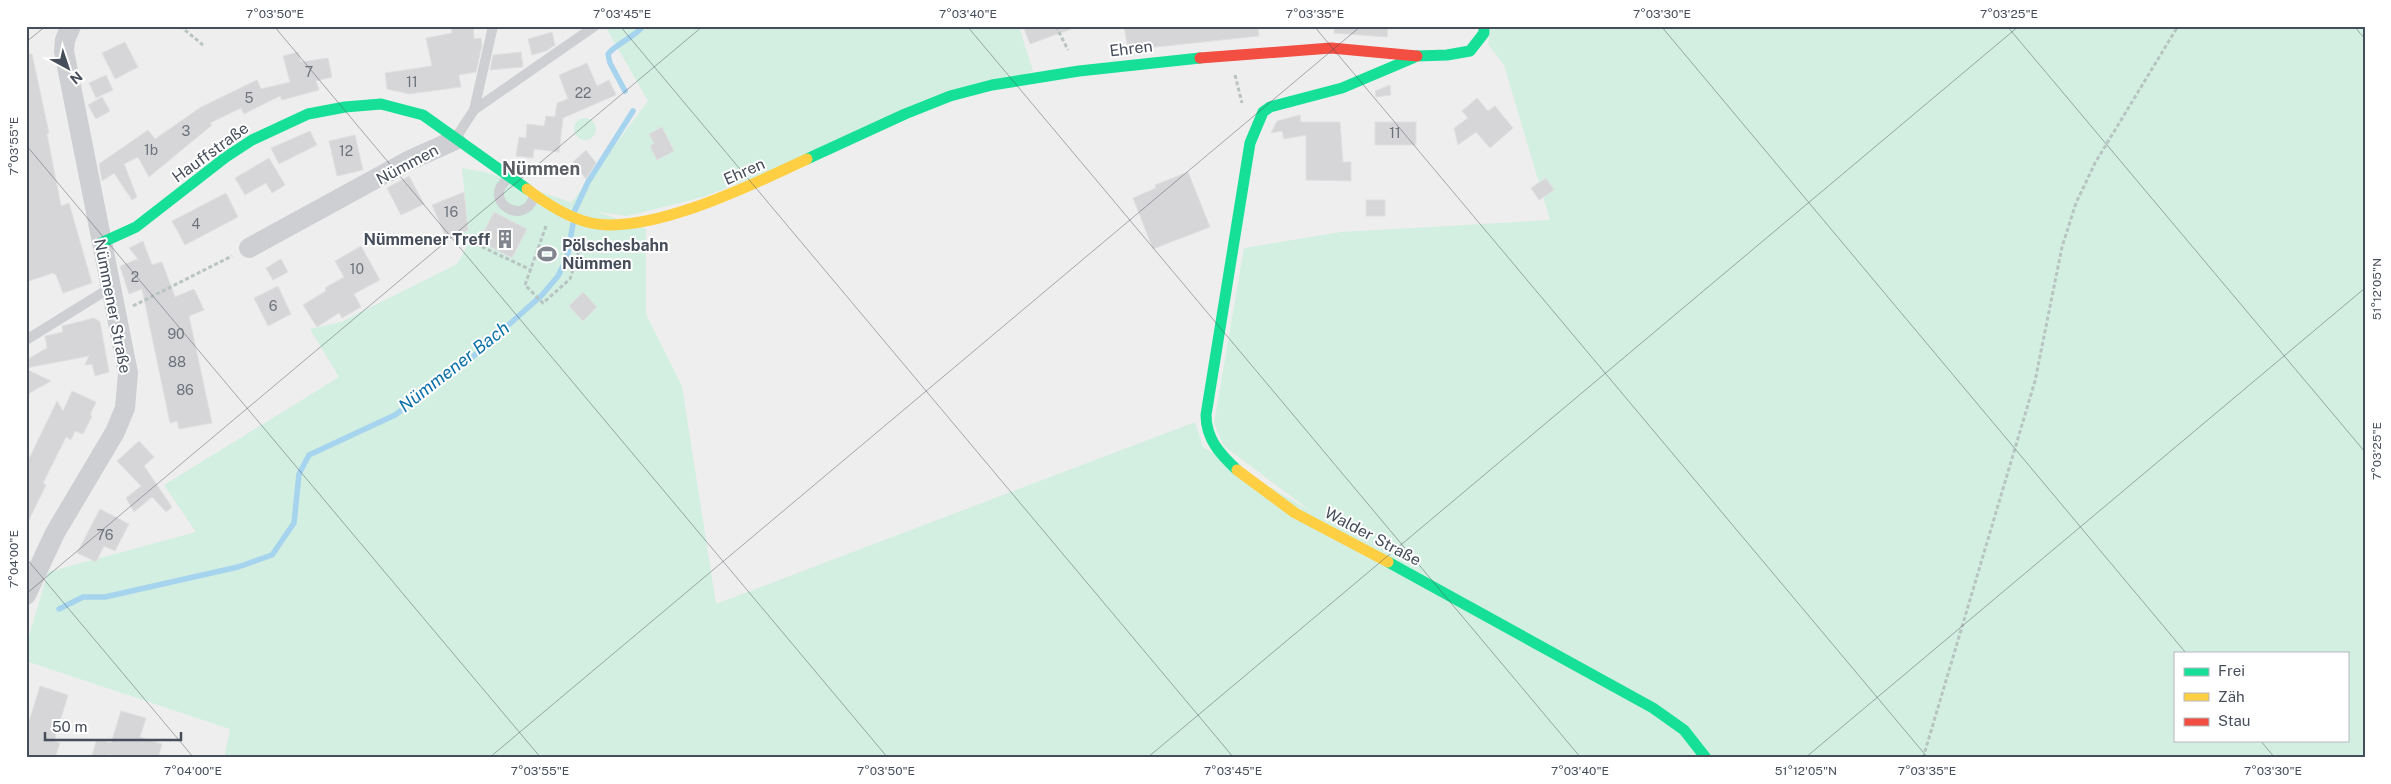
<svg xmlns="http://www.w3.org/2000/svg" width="2391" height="784" font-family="'Public Sans',sans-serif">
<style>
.green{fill:#d2efe1;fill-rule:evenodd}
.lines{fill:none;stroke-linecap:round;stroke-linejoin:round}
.stream{stroke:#a6d3ed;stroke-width:5.5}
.building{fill:#d6d6d8;stroke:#e0e0e1}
.path{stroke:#b8c4c2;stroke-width:3;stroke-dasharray:4 2.5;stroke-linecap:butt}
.lane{stroke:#cdcfd2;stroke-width:10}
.street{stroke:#cdcfd2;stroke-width:20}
.fast{stroke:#16e098;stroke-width:11}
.slow{stroke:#ffcf43;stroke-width:11}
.jam{stroke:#f24e42;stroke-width:11}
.ticks{fill:none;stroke:#464e5b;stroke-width:1;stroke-opacity:0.45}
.labels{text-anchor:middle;stroke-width:4;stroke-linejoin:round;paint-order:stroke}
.number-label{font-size:14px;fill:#6c727c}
.street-label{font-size:16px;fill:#464e5b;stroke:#fff}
.poi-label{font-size:16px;font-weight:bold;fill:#464e5b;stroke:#fff;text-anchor:end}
.neighbourhood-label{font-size:18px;font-weight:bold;fill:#5a5d63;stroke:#fff}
.water-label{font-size:18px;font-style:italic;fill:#0a70a9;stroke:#fff}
.neatline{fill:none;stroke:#464e5b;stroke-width:2}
.ticks-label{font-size:12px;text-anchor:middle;fill:#464e5b}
</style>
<rect width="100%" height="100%" fill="#efeeee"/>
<g class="green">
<path d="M 605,26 L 1019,26 L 1033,71 L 703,197 L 627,216 L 585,210 L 571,203 L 648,101 Z"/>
<path d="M 1491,26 L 2365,26 L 2365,758 L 1716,758 L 1320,518 L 1224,446 L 1214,423 L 1244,248 L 1341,232 L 1550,220 L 1504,65 L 1488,44 ZM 2175,653 L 2347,653 L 2347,740 L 2175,740 Z"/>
<circle cx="585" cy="129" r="11"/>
<path d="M 462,168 L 485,172 L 646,229 L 646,314 L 682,386 L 716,604 L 1195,422 L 1203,447 L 1676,729 L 1700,758 L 224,758 L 230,729 L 26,661 L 26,646 L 48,572 L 196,532 L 164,485 L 339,377 L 310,329 L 341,322 L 457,264 L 467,246 L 460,221 L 467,218 Z"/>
</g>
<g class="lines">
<g class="stream">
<path d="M 625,91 L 610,63 L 608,54 C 618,42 634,38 643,26"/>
<path d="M 575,210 L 588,182 L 633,111"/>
<path d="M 59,609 L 83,597 L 105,597 L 238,567 L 272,555 L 294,523 L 299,474 L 309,455 L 395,415 L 468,361 L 542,295 L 558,276 L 567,258 L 573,224"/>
</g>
</g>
<g class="building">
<path d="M 451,26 L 473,26 L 474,39 L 481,38 L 482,45 L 476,72 L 459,75 L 461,87 L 409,94 L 387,89 L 385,73 L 432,66 L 426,38 L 452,33 Z"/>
<path d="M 1023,26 L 1074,26 L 1074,28 L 1030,44 Z"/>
<path d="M 1124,26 L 1258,26 L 1259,36 L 1128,50 Z"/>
<path d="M 1335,26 L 1388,26 L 1387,37 L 1334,33 Z"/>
<path d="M 552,32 L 555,45 L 546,51 L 532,55 L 528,39 Z"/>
<path d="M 125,42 L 138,67 L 115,79 L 102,53 Z"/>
<path d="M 298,52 L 301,62 L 328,58 L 332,77 L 316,81 L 319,90 L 282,100 L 280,96 L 244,114 L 241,108 L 210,123 L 212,125 L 149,177 L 138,157 L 124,164 L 137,197 L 132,200 L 114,173 L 102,181 L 99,164 L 148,130 L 155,139 L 201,107 L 257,80 L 261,89 L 290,82 L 283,56 Z"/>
<path d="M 521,52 L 523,67 L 490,70 L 493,55 Z"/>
<path d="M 26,54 L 32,54 L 49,133 L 47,134 L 61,206 L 69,203 L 92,283 L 63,293 L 56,275 L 53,273 L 26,282 Z"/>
<path d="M 587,63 L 597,86 L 609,80 L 616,95 L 563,118 L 559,152 L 534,149 L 533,158 L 516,156 L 519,137 L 526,138 L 527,124 L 544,126 L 546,116 L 555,117 L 557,103 L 568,99 L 559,75 Z"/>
<path d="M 106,75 L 113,90 L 96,98 L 89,83 Z"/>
<path d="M 1390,85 L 1391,95 L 1376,97 L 1375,91 Z"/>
<path d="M 102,97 L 110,111 L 96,119 L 88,105 Z"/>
<path d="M 1477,98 L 1488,111 L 1495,106 L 1513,128 L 1490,148 L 1476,132 L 1458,145 L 1454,128 L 1468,118 L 1462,111 Z"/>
<path d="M 1300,115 L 1301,122 L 1340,122 L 1343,162 L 1351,162 L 1351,181 L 1306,180 L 1306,135 L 1284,139 L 1282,131 L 1271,133 L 1277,121 Z"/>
<rect x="1375" y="122" width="41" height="23"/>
<path d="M 662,127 L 674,151 L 657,160 L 650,146 L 654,143 L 649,134 Z"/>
<path d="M 310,131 L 317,145 L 279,164 L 271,148 Z"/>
<path d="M 355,135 L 363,170 L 337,176 L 329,141 Z"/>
<path d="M 586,150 L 596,163 L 586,179 L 573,162 Z"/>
<path d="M 269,158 L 285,185 L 272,193 L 266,183 L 245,195 L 235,178 Z"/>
<path d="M 1188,172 L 1210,227 L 1153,249 L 1133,198 L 1156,188 L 1155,185 Z"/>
<path d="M 409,176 L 424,204 L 401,215 L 387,188 Z"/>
<path d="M 1546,178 L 1554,190 L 1539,200 L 1531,188 Z"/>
<path d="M 464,192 L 468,230 L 447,240 L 432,205 Z"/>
<path d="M 226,193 L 238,217 L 185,245 L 172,221 Z"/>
<rect x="1366" y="200" width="19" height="16"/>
<path d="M 494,212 L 527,229 L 512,258 L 479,241 Z"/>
<path d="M 143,241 L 152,265 L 162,262 L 175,297 L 194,289 L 204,310 L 189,316 L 212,423 L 179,429 L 177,421 L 170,423 L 142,289 L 129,294 L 120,266 L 138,259 L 129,248 Z"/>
<path d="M 361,246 L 380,280 L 354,294 L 361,307 L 342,318 L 339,313 L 317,327 L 303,305 L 326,291 L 325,288 L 344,277 L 335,261 Z"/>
<path d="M 281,259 L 288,272 L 273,280 L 266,268 Z"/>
<path d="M 278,286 L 291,314 L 268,326 L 254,298 Z"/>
<path d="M 583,292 L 597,307 L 583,321 L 569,306 Z"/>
<path d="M 94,318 L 100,322 L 109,372 L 95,376 L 92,364 L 85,365 L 89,356 L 26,368 L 26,360 L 47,348 L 45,336 L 63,332 L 62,326 Z"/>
<path d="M 26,369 L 51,381 L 26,395 Z"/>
<path d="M 72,391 L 96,402 L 90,415 L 92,416 L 83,434 L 75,431 L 71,440 L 66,437 L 43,483 L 46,485 L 26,526 L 26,465 L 57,401 L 63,411 Z"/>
<path d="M 139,441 L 154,457 L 144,466 L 172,507 L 166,512 L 152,497 L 134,512 L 126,498 L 141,486 L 117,461 Z"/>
<path d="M 100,509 L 129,524 L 115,551 L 104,546 L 96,562 L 77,553 Z"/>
<path d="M 40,686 L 68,695 L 54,741 L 60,743 L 55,758 L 26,758 L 26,731 Z"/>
<path d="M 121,711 L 146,718 L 140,737 L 162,744 L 158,758 L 120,758 L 108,754 L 107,758 L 103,758 L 92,755 L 97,739 L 111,743 Z"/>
</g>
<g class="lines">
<g class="path">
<path d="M 180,26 L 203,45"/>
<path d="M 1056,26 L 1068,50"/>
<path d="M 1235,75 L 1242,103"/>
<path d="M 546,226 L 525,285 L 543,303 L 570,279 L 581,244"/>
<path d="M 476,244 L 531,270"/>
<path d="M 133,306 L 232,256"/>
<path d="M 1923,758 L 2035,381 L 2062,247 L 2076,203 L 2095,163 L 2178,26"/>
</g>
<g class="lane">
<path d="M 474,110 L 595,26"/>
<path d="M 455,139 L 474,110 L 493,26"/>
<path d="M 508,179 C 480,200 525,229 534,196"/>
<path d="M 26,340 L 110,288"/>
</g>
<g class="street">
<path d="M 249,248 L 408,161 L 455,140"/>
<path d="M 26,595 L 55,533 L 115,432 L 125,408 L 128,373 L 64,51 L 65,40 L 71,26"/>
</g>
<g class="fast">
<path d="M 1417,56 L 1447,55 L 1470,51 L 1484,33 L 1484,26"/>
<path d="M 807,159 L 905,114 L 950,96 L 992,85 L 1079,71 L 1200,58"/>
<path d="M 101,243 L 136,227 L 226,157 L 252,140 L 308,114 L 345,107 L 381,104 L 423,115 L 527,189"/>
<path d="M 1237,470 C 1220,454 1206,439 1206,415 L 1250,143 L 1263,112 L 1270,107 L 1342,88 L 1413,58"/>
<path d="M 1388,562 L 1653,708 L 1684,730 L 1706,758"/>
</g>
<g class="slow">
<path d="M 527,189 C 544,202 565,216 587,222 C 645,238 754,184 807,159"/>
<path d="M 1237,470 L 1295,513 L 1388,562"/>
</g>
<path class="jam" d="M 1200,58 L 1331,48 L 1417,56"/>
</g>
<path class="ticks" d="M 274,26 L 888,758M 620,26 L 1234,758M 967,26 L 1581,758M 1314,26 L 1928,758M 1661,26 L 2186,653M 2007,26 L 2365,452M 2354,26 L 2365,39M 26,42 L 46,26M 26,145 L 541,758M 26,558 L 194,758M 26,594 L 703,26M 2260,740 L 2275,758M 489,758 L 1361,26M 1147,758 L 2019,26M 1805,758 L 2365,288"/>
<defs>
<g id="building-bare" transform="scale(1.5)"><path d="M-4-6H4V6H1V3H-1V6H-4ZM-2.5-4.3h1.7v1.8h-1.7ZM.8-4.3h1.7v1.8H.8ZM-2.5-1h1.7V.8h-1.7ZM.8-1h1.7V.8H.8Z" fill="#81868e" stroke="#fff" stroke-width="2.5" paint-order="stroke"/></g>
<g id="stadium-bare" transform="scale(1.5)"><path d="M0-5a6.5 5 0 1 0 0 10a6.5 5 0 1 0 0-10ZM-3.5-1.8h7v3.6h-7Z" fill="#81868e" stroke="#fff" stroke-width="2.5" paint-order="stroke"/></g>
</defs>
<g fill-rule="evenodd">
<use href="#building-bare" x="505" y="239"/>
<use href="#stadium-bare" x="547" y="254"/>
</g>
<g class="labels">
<g class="number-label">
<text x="309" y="77">7</text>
<text x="412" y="87">11</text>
<text x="583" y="98">22</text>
<text x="249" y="103">5</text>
<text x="186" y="136">3</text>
<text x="1395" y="138">11</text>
<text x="151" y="155">1b</text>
<text x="346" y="156">12</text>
<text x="451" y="217">16</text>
<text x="196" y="229">4</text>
<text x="357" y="274">10</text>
<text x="135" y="282">2</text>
<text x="273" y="311">6</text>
<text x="176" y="339">90</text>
<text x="177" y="367">88</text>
<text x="185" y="395">86</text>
<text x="105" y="540">76</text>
</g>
<g class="street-label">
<text transform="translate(1131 48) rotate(-7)" y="6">Ehren</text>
<text transform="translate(210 152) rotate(-36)" y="6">Hauffstraße</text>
<text transform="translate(407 164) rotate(-28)" y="6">Nümmen</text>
<text transform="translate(744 171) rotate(-24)" y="6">Ehren</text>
<text transform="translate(113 306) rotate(79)" y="6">Nümmener Straße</text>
<text transform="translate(1373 536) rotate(28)" y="6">Walder Straße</text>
</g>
<g class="poi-label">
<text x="490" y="245">Nümmener Treff</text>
<text x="562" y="251" text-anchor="start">Pölschesbahn<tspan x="562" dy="18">Nümmen</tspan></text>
</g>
<g class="neighbourhood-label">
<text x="541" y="175">Nümmen</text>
</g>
<g class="water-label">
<text transform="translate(454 367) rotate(-38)" y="6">Nümmener Bach</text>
</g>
</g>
<rect width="2391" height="784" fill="none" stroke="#ffffff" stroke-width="55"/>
<rect x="2174" y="652" width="175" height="90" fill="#ffffff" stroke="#b5b8bd"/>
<rect x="2184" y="668" width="25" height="8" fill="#16e098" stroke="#b5b8bd"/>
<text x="2218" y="676" font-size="15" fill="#464e5b">Frei</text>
<rect x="2184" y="693" width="25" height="8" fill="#ffcf43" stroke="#b5b8bd"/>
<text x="2218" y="702" font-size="15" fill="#464e5b">Zäh</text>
<rect x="2184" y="718" width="25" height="8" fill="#f24e42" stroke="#b5b8bd"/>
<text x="2218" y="726" font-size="15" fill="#464e5b">Stau</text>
<g transform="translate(68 68) rotate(140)" stroke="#ffffff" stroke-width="4" paint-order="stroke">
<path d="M0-4L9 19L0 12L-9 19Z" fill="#464e5b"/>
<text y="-8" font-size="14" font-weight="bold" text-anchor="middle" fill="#464e5b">N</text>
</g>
<path d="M45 732v8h136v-8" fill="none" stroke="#464e5b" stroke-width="2.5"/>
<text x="52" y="732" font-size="15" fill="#464e5b" stroke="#ffffff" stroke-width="4" paint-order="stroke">50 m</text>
<rect x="28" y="28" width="2336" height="728" class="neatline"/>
<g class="ticks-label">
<text x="275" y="18">7°03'50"E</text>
<text x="622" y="18">7°03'45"E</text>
<text x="968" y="18">7°03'40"E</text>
<text x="1315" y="18">7°03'35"E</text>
<text x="1662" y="18">7°03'30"E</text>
<text x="2009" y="18">7°03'25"E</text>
<text transform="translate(14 146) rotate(-90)" y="4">7°03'55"E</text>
<text transform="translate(2377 289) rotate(-90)" y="4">51°12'05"N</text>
<text transform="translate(2377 451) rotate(-90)" y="4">7°03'25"E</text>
<text transform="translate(14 559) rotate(-90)" y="4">7°04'00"E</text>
<text x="193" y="775">7°04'00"E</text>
<text x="540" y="775">7°03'55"E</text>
<text x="886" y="775">7°03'50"E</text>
<text x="1233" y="775">7°03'45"E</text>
<text x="1580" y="775">7°03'40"E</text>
<text x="1806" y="775">51°12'05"N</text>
<text x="1927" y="775">7°03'35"E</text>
<text x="2273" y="775">7°03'30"E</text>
</g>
</svg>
